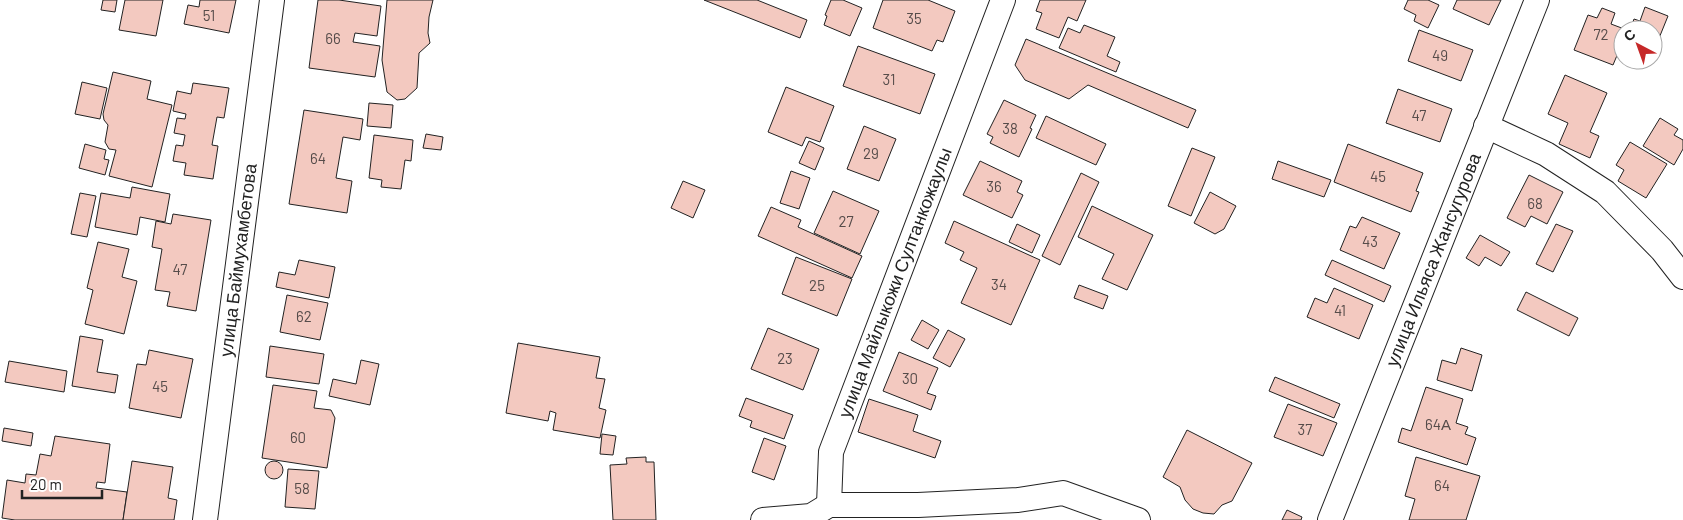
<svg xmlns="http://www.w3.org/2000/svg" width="1683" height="520" font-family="Barlow,sans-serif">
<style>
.building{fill:#f3c9c0;stroke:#222}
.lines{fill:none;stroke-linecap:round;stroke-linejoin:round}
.street-casing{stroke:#222;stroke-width:26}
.street{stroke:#fff;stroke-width:24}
.labels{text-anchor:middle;stroke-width:4;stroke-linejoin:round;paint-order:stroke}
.number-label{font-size:15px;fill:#564c4a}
.street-label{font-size:18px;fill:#222;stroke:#fff}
</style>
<rect width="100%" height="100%" fill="#fff"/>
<g class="building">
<path d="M 103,0 L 117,0 L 115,12 L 101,10 Z"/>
<path d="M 125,0 L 163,0 L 156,36 L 119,30 Z"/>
<path d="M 200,0 L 236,0 L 229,33 L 184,24 L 188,5 L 199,7 Z"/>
<path d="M 318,0 L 339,0 L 381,6 L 377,36 L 355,33 L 353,42 L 380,46 L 375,77 L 309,68 Z"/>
<path d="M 387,0 L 433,0 L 429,17 L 428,33 L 430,43 L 419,53 L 417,88 L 405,99 L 397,100 L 387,92 L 382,60 Z"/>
<path d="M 704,0 L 757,0 L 807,20 L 800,38 Z"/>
<path d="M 831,0 L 843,0 L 862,8 L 850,36 L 824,25 L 827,16 L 825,15 Z"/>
<path d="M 883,0 L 928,0 L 955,11 L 943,42 L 937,40 L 932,51 L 873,28 Z"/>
<path d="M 1040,0 L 1086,0 L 1077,21 L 1068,17 L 1059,38 L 1036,29 L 1042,13 L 1036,11 Z"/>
<path d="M 1408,0 L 1428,0 L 1439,5 L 1428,28 L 1414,21 L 1416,15 L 1404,9 Z"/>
<path d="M 1457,0 L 1501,0 L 1489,25 L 1453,9 Z"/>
<path d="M 1645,7 L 1668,16 L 1653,53 L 1653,30 L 1630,30 L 1634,19 L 1640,21 Z"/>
<path d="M 1602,8 L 1615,13 L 1611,24 L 1627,30 L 1623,30 L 1623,41 L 1613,65 L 1574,50 L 1588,15 L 1597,18 Z"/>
<path d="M 1084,25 L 1115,37 L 1107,56 L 1120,62 L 1116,72 L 1059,48 L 1068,28 L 1080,33 Z"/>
<path d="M 1419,30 L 1473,50 L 1461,81 L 1408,61 Z"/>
<path d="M 1026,39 L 1196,110 L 1188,128 L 1088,85 L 1069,99 L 1025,80 L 1015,65 Z"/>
<path d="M 858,46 L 935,74 L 920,114 L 843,86 Z"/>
<path d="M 113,72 L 151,81 L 147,99 L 172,105 L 152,187 L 109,176 L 116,150 L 109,149 L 105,142 L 108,125 L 104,120 L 103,114 Z"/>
<path d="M 1565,75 L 1607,93 L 1590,132 L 1599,136 L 1590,158 L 1559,144 L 1568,123 L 1548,114 Z"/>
<path d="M 82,82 L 107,88 L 100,119 L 75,114 Z"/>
<path d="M 193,83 L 229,88 L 224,118 L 217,117 L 212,145 L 218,146 L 213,179 L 184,175 L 186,163 L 173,161 L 176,145 L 183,146 L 185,135 L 174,133 L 177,118 L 185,119 L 186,114 L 173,111 L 177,91 L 191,94 Z"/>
<path d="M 786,87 L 834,106 L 820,142 L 806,137 L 802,146 L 768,132 Z"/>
<path d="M 1398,89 L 1452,109 L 1440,142 L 1386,123 Z"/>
<path d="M 1004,100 L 1036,115 L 1030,128 L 1032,129 L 1019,157 L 990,143 L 993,137 L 987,134 Z"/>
<path d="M 369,103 L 393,105 L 391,128 L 367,126 Z"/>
<path d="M 304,110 L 363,119 L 360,140 L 343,137 L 336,178 L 352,181 L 347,213 L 289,204 Z"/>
<path d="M 1046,116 L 1106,144 L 1096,165 L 1036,138 Z"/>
<path d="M 1660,118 L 1678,129 L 1674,135 L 1683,140 L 1683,149 L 1674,165 L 1643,146 Z"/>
<path d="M 864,126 L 896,139 L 879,181 L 847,169 Z"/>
<path d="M 426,134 L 443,137 L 441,150 L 423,148 Z"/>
<path d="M 374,135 L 413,140 L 411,161 L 405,160 L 401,189 L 381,187 L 382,180 L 369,178 Z"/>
<path d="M 809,141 L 824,148 L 815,170 L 799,163 Z"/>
<path d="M 1630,142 L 1667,164 L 1646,198 L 1618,181 L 1624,170 L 1616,165 Z"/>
<path d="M 85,144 L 106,150 L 104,159 L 109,160 L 105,175 L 79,168 Z"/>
<path d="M 1348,144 L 1423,173 L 1416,191 L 1419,192 L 1411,212 L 1334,182 Z"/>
<path d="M 1192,148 L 1215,157 L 1191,216 L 1168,206 Z"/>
<path d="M 980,161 L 1022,181 L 1017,192 L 1023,195 L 1012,218 L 963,195 Z"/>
<path d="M 1278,161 L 1331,180 L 1324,197 L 1272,179 Z"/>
<path d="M 791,171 L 810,178 L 799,209 L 780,203 Z"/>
<path d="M 1081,173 L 1099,182 L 1060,265 L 1042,256 Z"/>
<path d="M 1529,175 L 1563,192 L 1547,224 L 1531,216 L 1525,227 L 1507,218 Z"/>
<path d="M 683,181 L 705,190 L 693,218 L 671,208 Z"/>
<path d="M 132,187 L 170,194 L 165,222 L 140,217 L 137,235 L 95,227 L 101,193 L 130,198 Z"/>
<path d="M 833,191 L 879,211 L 860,254 L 814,233 Z"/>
<path d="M 1210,192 L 1236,206 L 1224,229 L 1215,234 L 1194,223 Z"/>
<path d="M 80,193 L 96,196 L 87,237 L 71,234 Z"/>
<path d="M 1092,206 L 1153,235 L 1127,290 L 1102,279 L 1114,254 L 1078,237 Z"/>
<path d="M 771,207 L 801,220 L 798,227 L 862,256 L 852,278 L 758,236 Z"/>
<path d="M 173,214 L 211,220 L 196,311 L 167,306 L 170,292 L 155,290 L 162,249 L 152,247 L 156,221 L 171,224 Z"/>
<path d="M 1362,217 L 1400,233 L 1384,269 L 1340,250 L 1350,226 L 1356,228 Z"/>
<path d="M 954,221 L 1040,260 L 1011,325 L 961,303 L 977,268 L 960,260 L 964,252 L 945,243 Z"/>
<path d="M 1017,224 L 1040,235 L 1032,253 L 1009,242 Z"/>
<path d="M 1556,224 L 1573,231 L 1553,272 L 1536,264 Z"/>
<path d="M 1480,235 L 1510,252 L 1501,266 L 1485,257 L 1479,266 L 1466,258 Z"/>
<path d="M 98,242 L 129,249 L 122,277 L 137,281 L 124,334 L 85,324 L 93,290 L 87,288 Z"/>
<path d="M 796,257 L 852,279 L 837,316 L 782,294 Z"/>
<path d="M 299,260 L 335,267 L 329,298 L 276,287 L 279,272 L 295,275 Z"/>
<path d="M 1332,260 L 1391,286 L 1384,302 L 1325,275 Z"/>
<path d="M 1079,285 L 1108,296 L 1103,309 L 1074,298 Z"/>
<path d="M 1334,288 L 1373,305 L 1359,339 L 1307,317 L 1315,298 L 1327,303 Z"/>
<path d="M 1526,292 L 1578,318 L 1569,336 L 1517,310 Z"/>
<path d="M 287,295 L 328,303 L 320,340 L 280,332 Z"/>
<path d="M 922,320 L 939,330 L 928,349 L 911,340 Z"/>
<path d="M 768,328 L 819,349 L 803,390 L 751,369 Z"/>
<path d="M 948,330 L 965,339 L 950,367 L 933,358 Z"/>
<path d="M 80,336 L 103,340 L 97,372 L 118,375 L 115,393 L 72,386 Z"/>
<path d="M 518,343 L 600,357 L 596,378 L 605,379 L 599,408 L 606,410 L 600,438 L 553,430 L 556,413 L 550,411 L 548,421 L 506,413 Z"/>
<path d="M 270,346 L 324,354 L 319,384 L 266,377 Z"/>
<path d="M 1461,348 L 1482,355 L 1472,391 L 1437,380 L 1442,360 L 1456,364 Z"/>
<path d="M 149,350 L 193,359 L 181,418 L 129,408 L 137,364 L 146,365 Z"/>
<path d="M 899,352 L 938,368 L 927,393 L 936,396 L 931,410 L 883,391 Z"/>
<path d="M 361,360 L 379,364 L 370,405 L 329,396 L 333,379 L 356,384 Z"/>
<path d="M 9,361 L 67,371 L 64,392 L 5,382 Z"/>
<path d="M 1275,377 L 1340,404 L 1334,418 L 1269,391 Z"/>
<path d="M 273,385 L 317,391 L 314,408 L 331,410 L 335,418 L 327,468 L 262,458 Z"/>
<path d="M 1426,387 L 1463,399 L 1456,423 L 1468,427 L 1465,434 L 1476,438 L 1467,465 L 1398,442 L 1402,428 L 1411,431 Z"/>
<path d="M 746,398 L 793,415 L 784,439 L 750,427 L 752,421 L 739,416 Z"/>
<path d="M 869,399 L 918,415 L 913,431 L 941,441 L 935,458 L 858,432 Z"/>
<path d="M 1288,404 L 1337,423 L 1323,456 L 1274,437 Z"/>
<path d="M 4,428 L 33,433 L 31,446 L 2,441 Z"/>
<path d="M 1187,430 L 1252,463 L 1232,501 L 1222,505 L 1214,514 L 1203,513 L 1193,509 L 1185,500 L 1180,487 L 1163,477 Z"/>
<path d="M 602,434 L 616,436 L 613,455 L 600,454 Z"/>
<path d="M 55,436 L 110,444 L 105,483 L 97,482 L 96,488 L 127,492 L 123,520 L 15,520 L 2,518 L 7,480 L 25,483 L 26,474 L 36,475 L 40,454 L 51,456 Z"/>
<path d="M 764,438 L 786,446 L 774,480 L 752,472 Z"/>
<path d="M 646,457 L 646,462 L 654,462 L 656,520 L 613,520 L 610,465 L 627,464 L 626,458 Z"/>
<path d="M 1416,457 L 1480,476 L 1466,520 L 1409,520 L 1415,499 L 1405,496 Z"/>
<path d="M 132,461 L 173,467 L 168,498 L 177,500 L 174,520 L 123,520 Z"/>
<circle cx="274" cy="470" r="9"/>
<path d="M 288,469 L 319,471 L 315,509 L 285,507 Z"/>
<path d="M 1287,510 L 1302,517 L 1301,520 L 1282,520 Z"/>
</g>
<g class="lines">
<g class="street-casing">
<g id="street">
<path d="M 1486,126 L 1546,154 L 1605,192 L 1662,250 L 1683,277"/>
<path id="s1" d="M 829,505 L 831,452 L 1003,0"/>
<path d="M 829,505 L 918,505 L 1018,500 L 1063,493 L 1138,520"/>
<path id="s2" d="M 205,520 L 272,0"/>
<path d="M 763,520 L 811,516 L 829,505"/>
<path id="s3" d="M 1330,520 L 1537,0"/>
</g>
</g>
<use href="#street" class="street"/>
</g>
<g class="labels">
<g class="number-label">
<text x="209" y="21">51</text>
<text x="914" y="24">35</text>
<text x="1601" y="40">72</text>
<text x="333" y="44">66</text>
<text x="1440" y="61">49</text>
<text x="889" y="85">31</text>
<text x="1419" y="121">47</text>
<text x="1010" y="134">38</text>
<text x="871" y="159">29</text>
<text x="318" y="164">64</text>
<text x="1378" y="182">45</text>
<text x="994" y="192">36</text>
<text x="1535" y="209">68</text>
<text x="846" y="227">27</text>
<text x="1370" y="247">43</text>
<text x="180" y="275">47</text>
<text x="999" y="290">34</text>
<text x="817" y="291">25</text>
<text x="1340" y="316">41</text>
<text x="304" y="322">62</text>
<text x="785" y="364">23</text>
<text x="910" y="384">30</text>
<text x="160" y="392">45</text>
<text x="1438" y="430">64А</text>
<text x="1305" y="435">37</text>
<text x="298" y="443">60</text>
<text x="1442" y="491">64</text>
<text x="302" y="494">58</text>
</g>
<g class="street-label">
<text dy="6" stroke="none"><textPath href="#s2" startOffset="262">улица Баймухамбетова</textPath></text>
<text dy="6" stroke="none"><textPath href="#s3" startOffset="280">улица Ильяса Жансугурова</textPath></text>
<text dy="6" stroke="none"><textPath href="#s1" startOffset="234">улица Майлыкожи Султанкожаулы</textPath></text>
</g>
</g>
<g transform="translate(1638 45) rotate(319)"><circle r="24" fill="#ffffff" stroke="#a7a7a7"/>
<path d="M0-4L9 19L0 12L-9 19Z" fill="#c62828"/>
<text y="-8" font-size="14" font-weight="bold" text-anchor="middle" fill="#222222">С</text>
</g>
<path d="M22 490v8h80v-8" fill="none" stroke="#222222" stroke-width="2.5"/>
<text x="30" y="490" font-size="15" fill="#222222" stroke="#ffffff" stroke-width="4" paint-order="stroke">20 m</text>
</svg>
